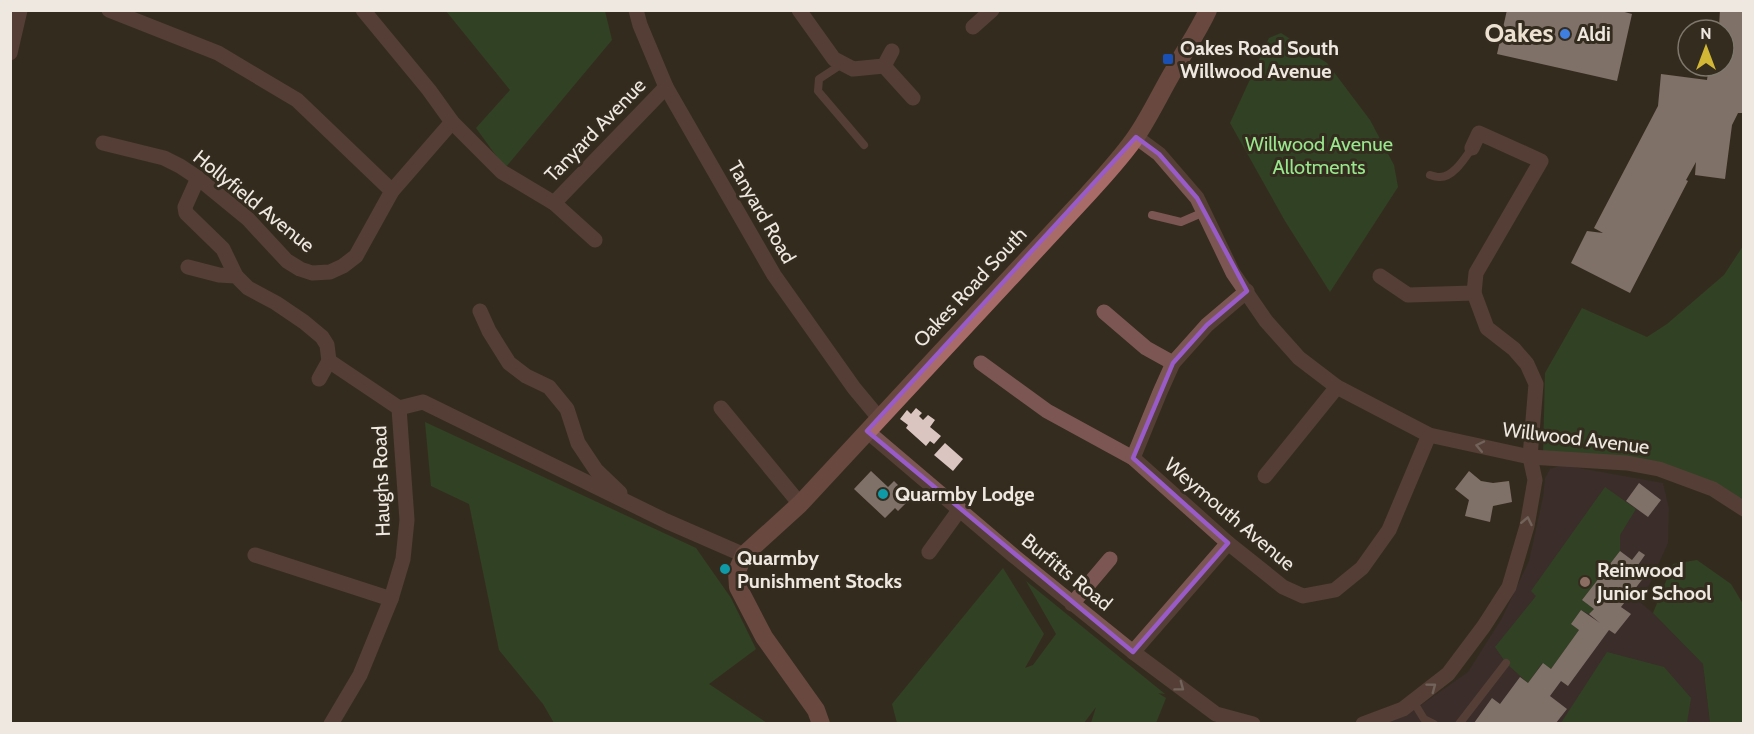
<svg xmlns="http://www.w3.org/2000/svg" width="1754" height="734" font-family="Cabin,sans-serif">
<style>
.education{fill:#402f39}
.green{fill:#2e5c28}
.building{fill:#dac5c1}
.lines{fill:none;stroke-linecap:round;stroke-linejoin:round}
.lane{stroke:#7c5653;stroke-width:8}
.street{stroke:#7c5653;stroke-width:15}
.secondary{stroke:#a86b68;stroke-width:18}
.oneway{stroke:#bba6a1}
.marked{fill:none;stroke:#985bc7;stroke-width:4.5;stroke-linejoin:round}
.shop-dot{fill:#3f7fe0;stroke:#342c1f;stroke-width:2}
.transit-dot{fill:#1a4fb4;stroke:#342c1f;stroke-width:2}
.culture-dot{fill:#0f9aa8;stroke:#342c1f;stroke-width:2}
.education-dot{fill:#8d6e63;stroke:#342c1f;stroke-width:2}
.labels{text-anchor:middle;stroke-width:6;stroke-linejoin:round;paint-order:stroke}
.poi-label{font-size:20px;font-weight:bold;fill:#eee8e0;stroke:#342c1f;text-anchor:start}
.street-label{font-size:20px;fill:#eee8e0;stroke:#342c1f}
.park-label{font-size:20px;fill:#98e78c;stroke:#342c1f}
.district-label{font-size:26px;font-weight:bold;fill:#ede2d2;stroke:#342c1f}
</style>
<rect width="100%" height="100%" fill="#342c1f"/>
<path class="education" d="M 1562,465 L 1663,483 L 1669,509 L 1668,543 L 1641,603 L 1653,613 L 1703,664 L 1710,723 L 1383,724 L 1407,715 L 1468,672 L 1502,618 L 1529,561 L 1543,497 L 1545,478 L 1550,469 Z"/>
<g class="green">
<path d="M 446,11 L 605,11 L 612,40 L 505,168 L 476,128 L 510,90 Z"/>
<path d="M 1281,33 L 1327,63 L 1370,120 L 1394,165 L 1398,187 L 1330,292 L 1285,221 L 1230,123 L 1269,38 Z"/>
<path d="M 1743,246 L 1743,509 L 1659,469 L 1543,458 L 1545,373 L 1582,308 L 1647,337 L 1667,324 L 1724,275 Z"/>
<path d="M 425,422 L 696,548 L 731,598 L 756,649 L 709,684 L 767,723 L 554,723 L 543,704 L 499,650 L 469,504 L 431,486 Z"/>
<path d="M 1605,487 L 1636,509 L 1620,535 L 1620,551 L 1582,600 L 1594,609 L 1589,614 L 1581,610 L 1571,624 L 1579,630 L 1551,669 L 1542,663 L 1528,683 L 1506,663 L 1495,647 L 1536,596 L 1531,591 Z"/>
<path d="M 1697,560 L 1731,584 L 1743,604 L 1743,723 L 1710,723 L 1703,664 L 1653,613 L 1673,564 Z"/>
<path d="M 1003,568 L 1044,634 L 1025,668 L 1033,665 L 1056,634 L 1026,581 L 1165,694 L 1158,693 L 1166,698 L 1156,723 L 1091,723 L 1096,707 L 1084,723 L 897,723 L 892,704 Z"/>
<path d="M 1607,652 L 1664,667 L 1691,698 L 1687,723 L 1561,723 Z"/>
</g>
<g class="building">
<path d="M 1507,10 L 1617,10 L 1632,14 L 1617,81 L 1497,54 Z"/>
<path d="M 1720,10 L 1743,10 L 1743,113 L 1738,113 L 1732,125 L 1725,179 L 1695,175 L 1696,162 L 1686,180 L 1688,181 L 1630,293 L 1571,263 L 1587,231 L 1603,233 L 1594,228 L 1658,106 L 1661,74 L 1707,80 L 1709,66 L 1724,66 L 1724,30 L 1710,30 L 1711,26 L 1719,27 Z"/>
<path d="M 916,408 L 922,413 L 919,416 L 923,420 L 928,415 L 935,420 L 930,427 L 941,436 L 934,444 L 930,441 L 926,446 L 906,428 L 908,425 L 900,419 L 907,410 L 911,414 Z"/>
<path d="M 945,443 L 963,459 L 953,471 L 934,455 Z"/>
<path d="M 871,471 L 888,487 L 894,481 L 911,498 L 898,511 L 895,508 L 885,518 L 854,489 Z"/>
<path d="M 1469,471 L 1481,481 L 1493,483 L 1509,481 L 1512,502 L 1493,506 L 1490,522 L 1465,516 L 1469,500 L 1455,489 Z"/>
<path d="M 1639,483 L 1661,500 L 1648,517 L 1626,501 Z"/>
<path d="M 1620,551 L 1632,560 L 1639,551 L 1645,555 L 1638,565 L 1648,572 L 1621,607 L 1631,614 L 1615,634 L 1609,630 L 1568,686 L 1561,681 L 1550,696 L 1567,709 L 1556,723 L 1474,723 L 1492,698 L 1500,704 L 1520,677 L 1528,683 L 1543,663 L 1551,669 L 1579,630 L 1571,624 L 1581,610 L 1600,623 L 1589,614 L 1594,609 L 1582,600 Z"/>
</g>
<g class="lines">
<g class="lane">
<path d="M 842,64 L 819,79 L 818,91 L 864,145"/>
<path d="M 1430,175 C 1433,176 1436,177 1439,177 C 1453,178 1465,158 1472,148"/>
<path d="M 1152,215 L 1181,222 L 1204,212"/>
<path d="M 1413,701 L 1424,719 L 1434,724"/>
<path d="M 1459,724 L 1506,663"/>
</g>
<g class="street">
<path d="M 109,10 L 218,53 L 297,100 L 392,191"/>
<path d="M 363,10 L 429,90 L 452,122 L 502,172 L 554,203 L 595,240"/>
<path d="M 636,10 L 640,25 L 666,87 L 774,275 L 854,388 L 879,418"/>
<path d="M 799,10 L 834,59 L 853,69 L 884,66 L 892,51"/>
<path d="M 973,27 L 992,10"/>
<path d="M 10,53 L 20,10"/>
<path d="M 884,66 L 913,98"/>
<path d="M 1136,137 L 1159,154 L 1197,198 L 1233,273 L 1266,321 L 1299,358 L 1337,387 L 1429,435 L 1530,457 L 1627,463 L 1659,469 L 1713,489 L 1744,509"/>
<path d="M 103,143 L 164,158 L 180,166 L 198,178 L 248,219 L 287,261 L 300,269 L 312,273 L 330,272 L 343,266 L 356,256 L 392,191 L 452,122"/>
<path d="M 198,178 L 185,207 L 186,213 L 223,249 L 236,276"/>
<path d="M 554,203 L 666,87"/>
<path d="M 188,267 L 219,275 L 236,276 L 248,288 L 276,303 L 304,322 L 322,337 L 327,345 L 329,361"/>
<path d="M 1380,276 L 1408,295 L 1474,293"/>
<path d="M 480,311 L 489,331 L 509,363 L 526,376 L 549,387 L 567,409 L 578,443 L 596,470 L 620,493"/>
<path d="M 1104,312 L 1146,348 L 1173,363"/>
<path d="M 981,363 L 1047,411 L 1133,458 L 1228,543 L 1283,587 L 1303,596 L 1335,590 L 1362,568 L 1389,530 L 1429,435"/>
<path d="M 319,379 L 329,361 L 399,408"/>
<path d="M 721,408 L 800,504"/>
<path d="M 867,431 L 1014,556 L 1133,652 L 1216,714 L 1253,724"/>
<path d="M 1133,458 L 1160,392 L 1173,363 L 1207,325 L 1247,291"/>
<path d="M 1265,476 L 1337,387"/>
<path d="M 929,552 L 960,509"/>
<path d="M 255,555 L 391,599"/>
<path d="M 1072,604 L 1110,559"/>
<path d="M 1133,652 L 1228,543"/>
<path d="M 331,724 L 360,675 L 391,599 L 403,559 L 407,520 L 399,408 L 423,402 L 666,521 L 744,555"/>
<path d="M 1363,724 L 1403,709 L 1448,674 L 1484,626 L 1509,587 L 1527,526 L 1535,480 L 1530,457 L 1536,384 L 1527,364 L 1514,349 L 1487,328 L 1474,293 L 1476,273 L 1541,161 L 1479,133 L 1472,148"/>
</g>
<path class="secondary" d="M 821,724 L 816,710 L 764,637 L 738,587 L 737,571 L 744,555 L 800,504 L 1087,195 C 1104,176 1123,156 1137,135 C 1151,114 1161,92 1174,70 C 1185,50 1198,32 1208,10"/>
</g>
<defs><path id="oneway-chevron" d="M-2-3.5L2.5 0L-2 3.5" fill="none" stroke-width="1.6" stroke-linecap="round" stroke-linejoin="round" transform="scale(1.5)"/></defs>
<g class="oneway">
<use href="#oneway-chevron" transform="translate(1480 446) rotate(-168)"/>
<use href="#oneway-chevron" transform="translate(1527 521) rotate(-78)"/>
<use href="#oneway-chevron" transform="translate(1180 687) rotate(37)"/>
<use href="#oneway-chevron" transform="translate(1432 687) rotate(-37)"/>
</g>
<path d="M0 0H1754V734H0ZM 1136,137 L 1159,154 L 1197,198 L 1247,291 L 1207,325 L 1173,363 L 1133,458 L 1228,543 L 1133,652 L 867,431 Z" fill="#342c1f" fill-opacity=".55" fill-rule="evenodd"/>
<path class="marked" d="M 1136,137 L 1159,154 L 1197,198 L 1247,291 L 1207,325 L 1173,363 L 1133,458 L 1228,543 L 1133,652 L 867,431 Z"/>
<circle class="shop-dot" cx="1565" cy="34" r="6"/>
<rect class="transit-dot" x="1162" y="53" width="12" height="12" rx="3"/>
<g class="culture-dot">
<circle cx="883" cy="494" r="6"/>
<circle cx="725" cy="569" r="6"/>
</g>
<circle class="education-dot" cx="1585" cy="582" r="6"/>
<g class="labels">
<g class="poi-label">
<text x="1577" y="41">Aldi</text>
<text x="1180" y="55">Oakes Road South<tspan x="1180" dy="23">Willwood Avenue</tspan></text>
<text x="895" y="501">Quarmby Lodge</text>
<text x="737" y="565">Quarmby<tspan x="737" dy="23">Punishment Stocks</tspan></text>
<text x="1597" y="577">Reinwood<tspan x="1597" dy="23">Junior School</tspan></text>
</g>
<g class="street-label">
<text transform="translate(595 130) rotate(-46)" y="7">Tanyard Avenue</text>
<text transform="translate(254 201) rotate(39)" y="7">Hollyfield Avenue</text>
<text transform="translate(762 212) rotate(60)" y="7">Tanyard Road</text>
<text transform="translate(970 287) rotate(-47)" y="7">Oakes Road South</text>
<text transform="translate(1576 438) rotate(7)" y="7">Willwood Avenue</text>
<text transform="translate(381 481) rotate(-92)" y="7">Haughs Road</text>
<text transform="translate(1230 514) rotate(40)" y="7">Weymouth Avenue</text>
<text transform="translate(1067 572) rotate(39)" y="7">Burfitts Road</text>
</g>
<g class="park-label">
<text x="1319" y="151">Willwood Avenue<tspan x="1319" dy="23">Allotments</tspan></text>
</g>
<g class="district-label">
<text x="1519" y="42">Oakes</text>
</g>
</g>
<rect width="1754" height="734" fill="none" stroke="#eee8e0" stroke-width="24"/>
<g transform="translate(1706 48)"><circle r="28" fill="#342c1f" stroke="#7e776c" stroke-width="1.5"/>
<path d="M0-4.5L10 22L0 15L-10 22Z" fill="#d2b736"/>
<text y="-9" font-size="16" font-weight="bold" text-anchor="middle" fill="#eee8e0">N</text>
</g>
</svg>
